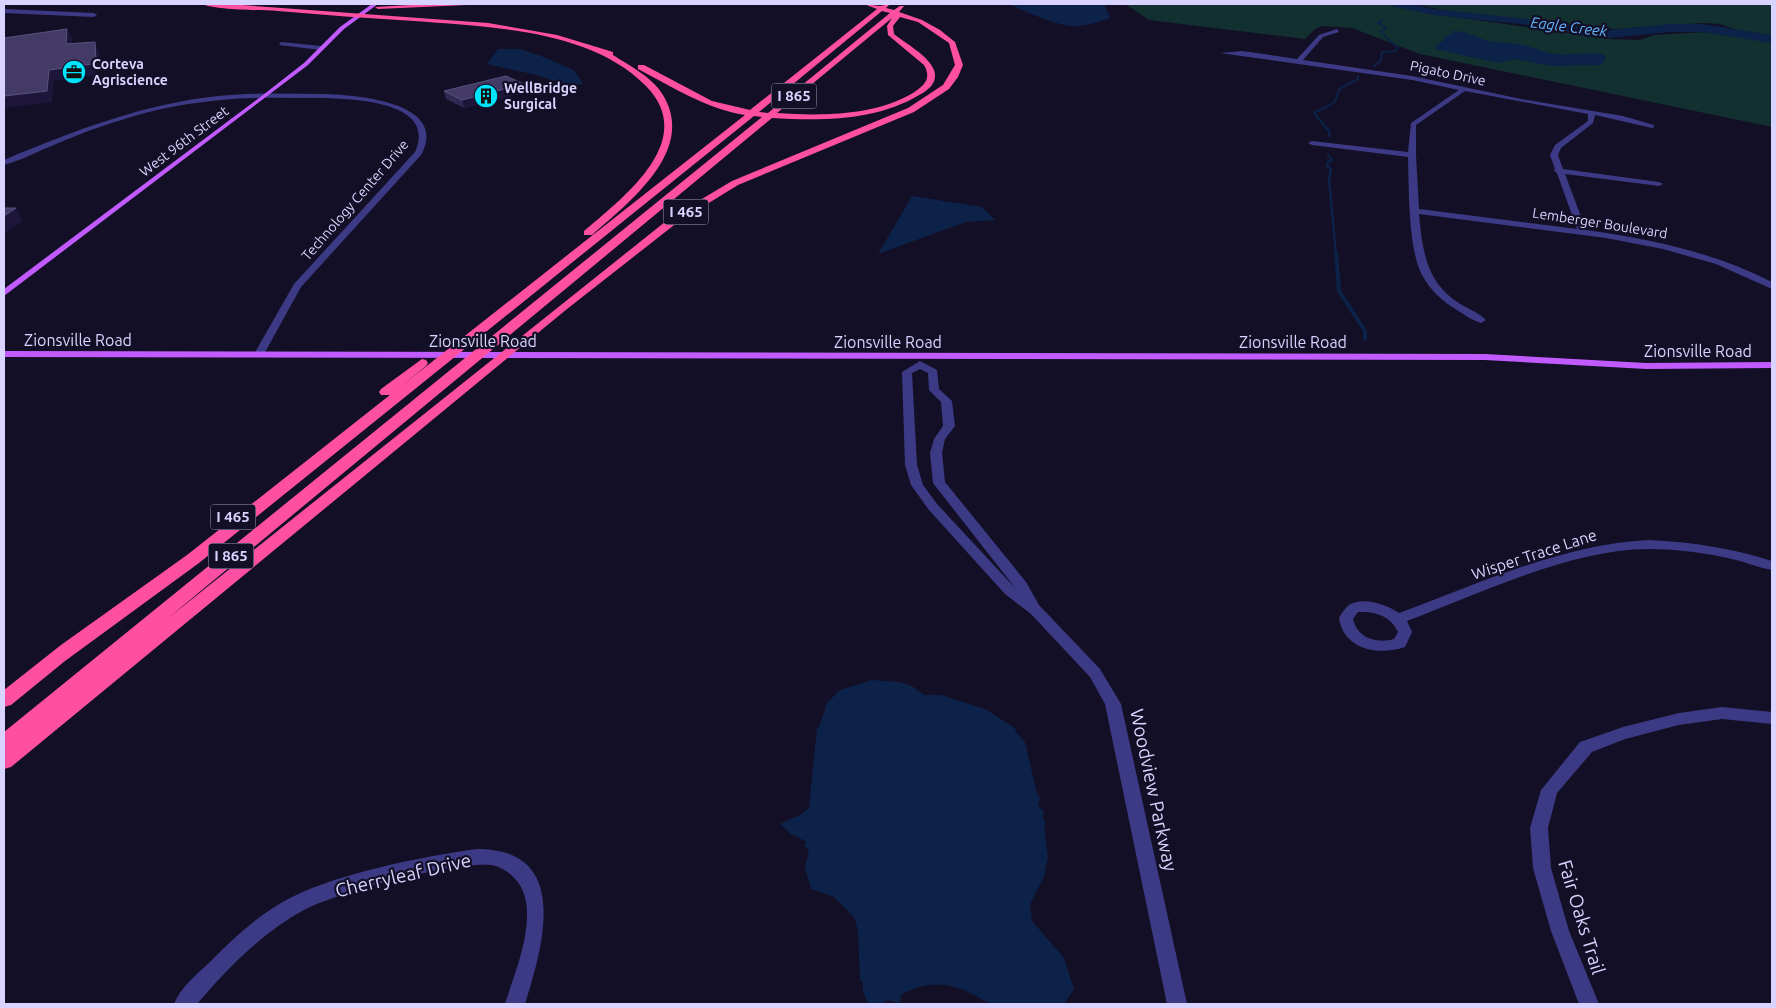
<svg xmlns="http://www.w3.org/2000/svg" width="1776" height="1008" font-family="Ubuntu,sans-serif">
<style>
.green{fill:#12302f}
.water{fill:#0c2248}
.lines{fill:none;stroke-linecap:round;stroke-linejoin:round}
.stream-far2{stroke:#0c2248;stroke-width:2}
.stream-far1{stroke:#0c2248;stroke-width:2.5}
.stream{stroke:#0c2248;stroke-width:4}
.river{fill:#0c2248;fill-rule:evenodd}
.minor{fill:#3d3a85;fill-rule:evenodd}
.major{fill:#c25bff;fill-rule:evenodd}
.highway{fill:#ff4fa3;fill-rule:evenodd}
.wall{fill:#312854}
.shaded-wall{fill:#1d163a}
.building{fill:#433a66;stroke:#5a527e}
.labels{text-anchor:middle;stroke-width:4.5;stroke-linejoin:round;paint-order:stroke}
.far-poi-label{font-size:14px;font-weight:bold;fill:#d9d4ff;stroke:#130f26;text-anchor:start}
.far-street-label{font-size:14px;fill:#d9d4ff;stroke:#130f26}
.far-water-label{font-size:15px;font-style:italic;fill:#62b6ff;stroke:#130f26}
.shield{fill:#130f26;stroke:#9e99be;stroke-width:1}
.shield-label{font-size:15px;font-weight:bold;fill:#d9d4ff}
.street-label{font-size:16px;fill:#d9d4ff;stroke:#130f26}
.near-street-label{font-size:19px;fill:#d9d4ff;stroke:#130f26}
</style>
<rect width="100%" height="100%" fill="#130f26"/>
<g class="green">
<path d="M 1125,4 L 1387,4 L 1428,13 L 1611,39 L 1640,40 L 1654,35 L 1706,32 L 1772,41 L 1772,127 L 1420,54 L 1352,28 L 1322,26 L 1315,29 L 1305,39 L 1149,20 Z"/>
<path d="M 1414,4 L 1772,4 L 1772,36 L 1740,31 L 1720,24 L 1702,23 L 1615,29 L 1590,28 L 1448,11 Z"/>
</g>
<g class="water">
<path d="M 1017,4 L 1104,4 L 1110,18 C 1098,22 1085,27 1071,26 C 1058,25 1023,12 1012,5 Z"/>
<path d="M 1451,31 C 1465,30 1476,37 1488,41 C 1498,43 1509,42 1519,44 C 1532,46 1543,53 1556,54 C 1570,56 1595,50 1606,56 L 1603,64 L 1600,65 L 1551,66 L 1515,59 L 1498,63 L 1435,49 L 1436,45 L 1444,40 L 1444,36 L 1453,34 Z"/>
<path d="M 498,49 L 520,49 L 541,56 L 574,70 L 583,84 L 569,86 L 536,75 L 487,64 Z"/>
<path d="M 912,196 L 982,207 L 995,220 L 966,222 L 878,254 Z"/>
<path d="M 872,680 L 899,682 L 912,686 L 924,695 L 941,695 L 985,709 L 1015,728 L 1016,732 L 1025,742 L 1037,794 L 1040,797 L 1038,806 L 1044,811 L 1043,817 L 1046,825 L 1044,827 L 1048,857 L 1044,877 L 1030,904 L 1032,921 L 1064,958 L 1074,989 L 1064,1004 C 1046,1004 1009,1008 994,1004 C 984,1002 979,997 970,993 C 946,981 924,982 901,995 L 900,1003 L 887,1000 L 883,1003 L 868,1003 L 863,992 L 863,983 L 860,980 L 858,931 L 854,917 L 834,897 L 811,889 L 805,867 L 809,852 L 804,844 L 807,842 L 791,834 L 780,824 L 802,814 L 809,808 L 817,728 L 820,726 C 821,716 826,712 826,704 L 840,690 Z"/>
</g>
<g class="lines">
<g class="stream-far2">
<path d="M 1374,66 L 1381,61 L 1382,52 L 1396,51 L 1398,47 L 1389,41 L 1381,31 L 1386,28 L 1378,23 L 1382,20"/>
<path d="M 1319,111 L 1335,102 L 1339,89 L 1358,79 L 1358,76"/>
</g>
<g class="stream-far1">
<path d="M 1321,109 L 1314,113 L 1330,132 L 1329,136"/>
<path d="M 1328,155 L 1332,160 L 1328,162 L 1327,166 L 1331,169 L 1329,179 L 1336,254"/>
</g>
<path class="stream" d="M 1336,253 L 1339,291 L 1365,331 L 1365,339"/>
<path class="river" d="M 1391,4 L 1410,4 L 1433,9 L 1558,22 L 1583,28 L 1609,30 L 1670,24 L 1702,24 L 1772,35 L 1772,43 L 1702,32 L 1670,32 L 1609,38 L 1582,36 L 1557,28 L 1433,15 L 1392,6 Z"/>
<g class="minor">
<path d="M 4,9 L 94,13 L 97,15 L 94,17 L 4,13 Z"/>
<path d="M 1337,29 L 1339,32 L 1323,37 L 1303,60 L 1412,76 L 1521,99 L 1623,116 L 1654,125 L 1654,127 L 1652,128 L 1595,115 L 1593,123 L 1561,148 L 1558,155 L 1563,169 L 1659,182 L 1663,184 L 1659,186 L 1565,174 L 1586,230 C 1651,239 1713,252 1772,282 L 1772,289 L 1716,264 L 1663,249 L 1606,238 L 1419,214 C 1422,246 1425,278 1453,299 C 1463,307 1477,311 1486,320 L 1481,323 C 1473,321 1465,315 1457,310 C 1443,302 1430,290 1422,275 C 1408,248 1409,188 1408,157 L 1312,145 L 1308,143 L 1312,141 L 1408,152 L 1411,123 L 1459,90 L 1412,80 L 1220,53 L 1242,51 L 1297,59 L 1319,35 ZM 1465,91 L 1588,114 L 1588,121 L 1555,145 L 1550,155 L 1555,169 L 1554,171 L 1557,173 L 1577,229 L 1419,209 L 1416,155 L 1416,125 Z"/>
<path d="M 281,42 L 321,46 L 324,48 L 321,50 L 279,45 Z"/>
<path d="M 325,94 C 356,95 450,102 421,155 L 301,287 L 264,354 L 259,357 L 254,354 L 294,284 L 415,152 C 441,94 328,98 296,98 C 271,98 246,97 221,100 C 190,103 160,108 131,117 C 103,125 76,135 49,147 C 35,153 19,161 4,165 L 4,160 C 73,131 143,104 218,96 C 254,92 290,94 325,94 Z"/>
<path d="M 920,361 L 937,370 L 939,389 L 952,401 L 955,426 L 945,439 L 942,453 L 945,482 L 1026,582 L 1039,605 L 1100,669 L 1121,704 L 1187,1004 L 1167,1004 L 1105,704 L 1090,677 L 1031,614 L 1005,594 L 929,510 L 911,485 L 905,465 L 902,372 ZM 920,369 L 928,373 L 929,390 L 941,402 L 943,426 L 934,439 L 930,453 L 933,483 L 1016,589 L 937,504 L 923,485 L 917,465 L 912,373 Z"/>
<path d="M 1649,540 C 1691,542 1732,548 1772,561 L 1772,570 C 1760,568 1748,563 1736,560 C 1708,553 1678,549 1649,549 C 1571,549 1479,594 1407,621 L 1412,632 L 1405,647 C 1378,656 1344,650 1339,618 C 1341,614 1345,608 1349,605 C 1362,596 1388,605 1399,613 C 1479,584 1562,544 1649,540 ZM 1358,612 C 1375,611 1391,616 1398,632 L 1394,639 C 1377,644 1357,638 1353,619 Z"/>
<path d="M 1722,707 L 1772,712 L 1772,724 L 1722,719 L 1679,725 L 1625,739 L 1592,752 L 1557,793 L 1548,828 L 1551,868 L 1569,931 L 1599,1004 L 1579,1004 L 1551,931 L 1533,868 L 1530,828 L 1541,790 L 1580,742 L 1623,727 L 1679,713 Z"/>
<path d="M 477,849 C 573,849 542,948 525,1004 L 505,1004 C 515,972 538,919 521,887 C 516,877 502,866 491,865 C 455,861 337,892 304,910 C 263,932 227,969 197,1004 L 174,1004 C 180,988 198,973 211,961 C 234,937 262,912 292,897 C 343,872 421,857 477,849 Z"/>
</g>
<g class="major">
<path d="M 372,4 L 378,4 L 344,29 L 308,65 L 4,296 L 4,289 L 263,95 L 304,63 L 340,27 Z"/>
<path d="M 4,351 L 1485,354 L 1646,363 L 1772,362 L 1772,368 L 1646,369 L 1485,360 L 4,357 Z"/>
</g>
<g class="highway">
<path d="M 203,4 L 228,4 L 488,23 L 557,35 L 613,52 L 613,55 C 630,66 652,77 663,95 C 697,151 628,203 592,235 L 584,235 L 584,231 C 624,197 699,140 646,86 C 590,29 489,27 414,21 C 368,18 323,15 278,11 C 263,10 212,10 203,4 Z"/>
<path d="M 489,4 L 378,9 L 375,7 L 427,4 Z"/>
<path d="M 864,4 L 880,6 L 890,4 L 886,8 L 894,10 L 900,6 L 904,6 L 899,12 L 922,20 L 940,30 L 955,42 L 963,65 L 958,77 L 949,89 L 914,112 L 738,185 L 678,222 L 567,309 L 11,767 L 4,769 L 4,732 L 762,117 L 754,116 L 199,563 L 65,661 L 11,705 L 4,707 L 4,690 L 61,645 L 187,555 L 745,115 C 706,109 673,87 638,69 L 638,65 L 644,65 L 712,101 L 750,110 L 877,9 ZM 882,11 L 890,13 L 768,113 L 759,112 ZM 900,17 L 918,22 L 949,43 L 955,65 L 943,85 L 908,108 L 732,181 L 670,218 L 167,619 L 772,118 C 822,121 877,121 921,94 C 930,89 938,81 934,70 C 928,55 906,44 894,34 L 893,26 ZM 892,18 L 887,26 L 888,35 L 924,65 C 932,79 924,86 913,93 C 874,116 822,116 777,113 Z"/>
<path d="M 422,359 L 426,360 L 428,363 L 426,366 L 391,395 L 381,395 L 379,392 L 381,389 Z"/>
</g>
</g>
<path class="wall" d="M 524,84 L 526,92 L 464,108 L 446,99 L 444,91 Z"/>
<g class="shaded-wall">
<path d="M 67,29 L 72,39 L 71,54 L 66,44 Z"/>
<path d="M 95,42 L 99,52 L 100,71 L 97,71 L 97,75 L 54,81 L 52,102 L 4,108 L 4,96 L 49,70 Z"/>
<path d="M 524,84 L 526,92 L 464,108 L 462,100 Z"/>
<path d="M 16,208 L 23,221 L 4,234 L 4,216 Z"/>
</g>
<g class="building">
<path d="M 67,29 L 66,44 L 95,42 L 96,60 L 93,61 L 93,64 L 49,70 L 47,91 L 4,96 L 4,38 Z"/>
<path d="M 506,76 L 524,84 L 462,100 L 444,91 Z"/>
<path d="M 4,208 L 16,208 L 4,216 Z"/>
</g>
<defs>
<g id="office-disc" transform="scale(1.25)"><circle r="9.5" fill="#00e5ff" stroke="#130f26"/><path d="M-6-3h4V-5.5h4V-3h4V5H-6ZM-1-4.5V-3h2v-1.5ZM-6 0V1H6V0Z" fill="#111"/></g>
<g id="building-disc" transform="scale(1.25)"><circle r="9.5" fill="#00e5ff" stroke="#130f26"/><path d="M-4-6H4V6H1V3H-1V6H-4ZM-2.5-4.3h1.7v1.8h-1.7ZM.8-4.3h1.7v1.8H.8ZM-2.5-1h1.7V.8h-1.7ZM.8-1h1.7V.8H.8Z" fill="#111"/></g>
</defs>
<g fill-rule="evenodd">
<use href="#office-disc" x="74" y="72"/>
<use href="#building-disc" x="486" y="96"/>
</g>
<g class="labels">
<g class="far-poi-label">
<text x="92" y="69">Corteva<tspan x="92" dy="16">Agriscience</tspan></text>
<text x="504" y="93">WellBridge<tspan x="504" dy="16">Surgical</tspan></text>
</g>
<g class="far-street-label">
<text transform="translate(1448 73) rotate(12)" y="5">Pigato Drive</text>
<text transform="translate(184 141) rotate(-37)" y="5">West 96th Street</text>
<text transform="translate(355 200) rotate(-49)" y="5">Technology Center Drive</text>
<text transform="translate(1600 223) rotate(9)" y="5">Lemberger Boulevard</text>
</g>
<g class="far-water-label">
<text transform="translate(1569 27) rotate(7)" y="5">Eagle Creek</text>
</g>
<g class="shield">
<rect x="771.5" y="83.5" width="45" height="25" rx="4"/>
<rect x="663.5" y="199.5" width="45" height="25" rx="4"/>
<rect x="210.5" y="504.5" width="45" height="25" rx="4"/>
<rect x="208.5" y="543.5" width="45" height="25" rx="4"/>
</g>
<g class="shield-label">
<text x="794" y="101">I 865</text>
<text x="686" y="217">I 465</text>
<text x="233" y="522">I 465</text>
<text x="231" y="561">I 865</text>
</g>
<g class="street-label">
<text x="78" y="346">Zionsville Road</text>
<text x="483" y="347">Zionsville Road</text>
<text x="888" y="348">Zionsville Road</text>
<text x="1293" y="348">Zionsville Road</text>
<text x="1698" y="357">Zionsville Road</text>
<text transform="translate(1534 554) rotate(-18)" y="6">Wisper Trace Lane</text>
</g>
<g class="near-street-label">
<text transform="translate(1154 790) rotate(78)" y="7">Woodview Parkway</text>
<text transform="translate(403 875) rotate(-13)" y="7">Cherryleaf Drive</text>
<text transform="translate(1582 917) rotate(73)" y="7">Fair Oaks Trail</text>
</g>
</g>
<rect width="1776" height="1008" fill="none" stroke="#d9d4ff" stroke-width="10"/>
</svg>
